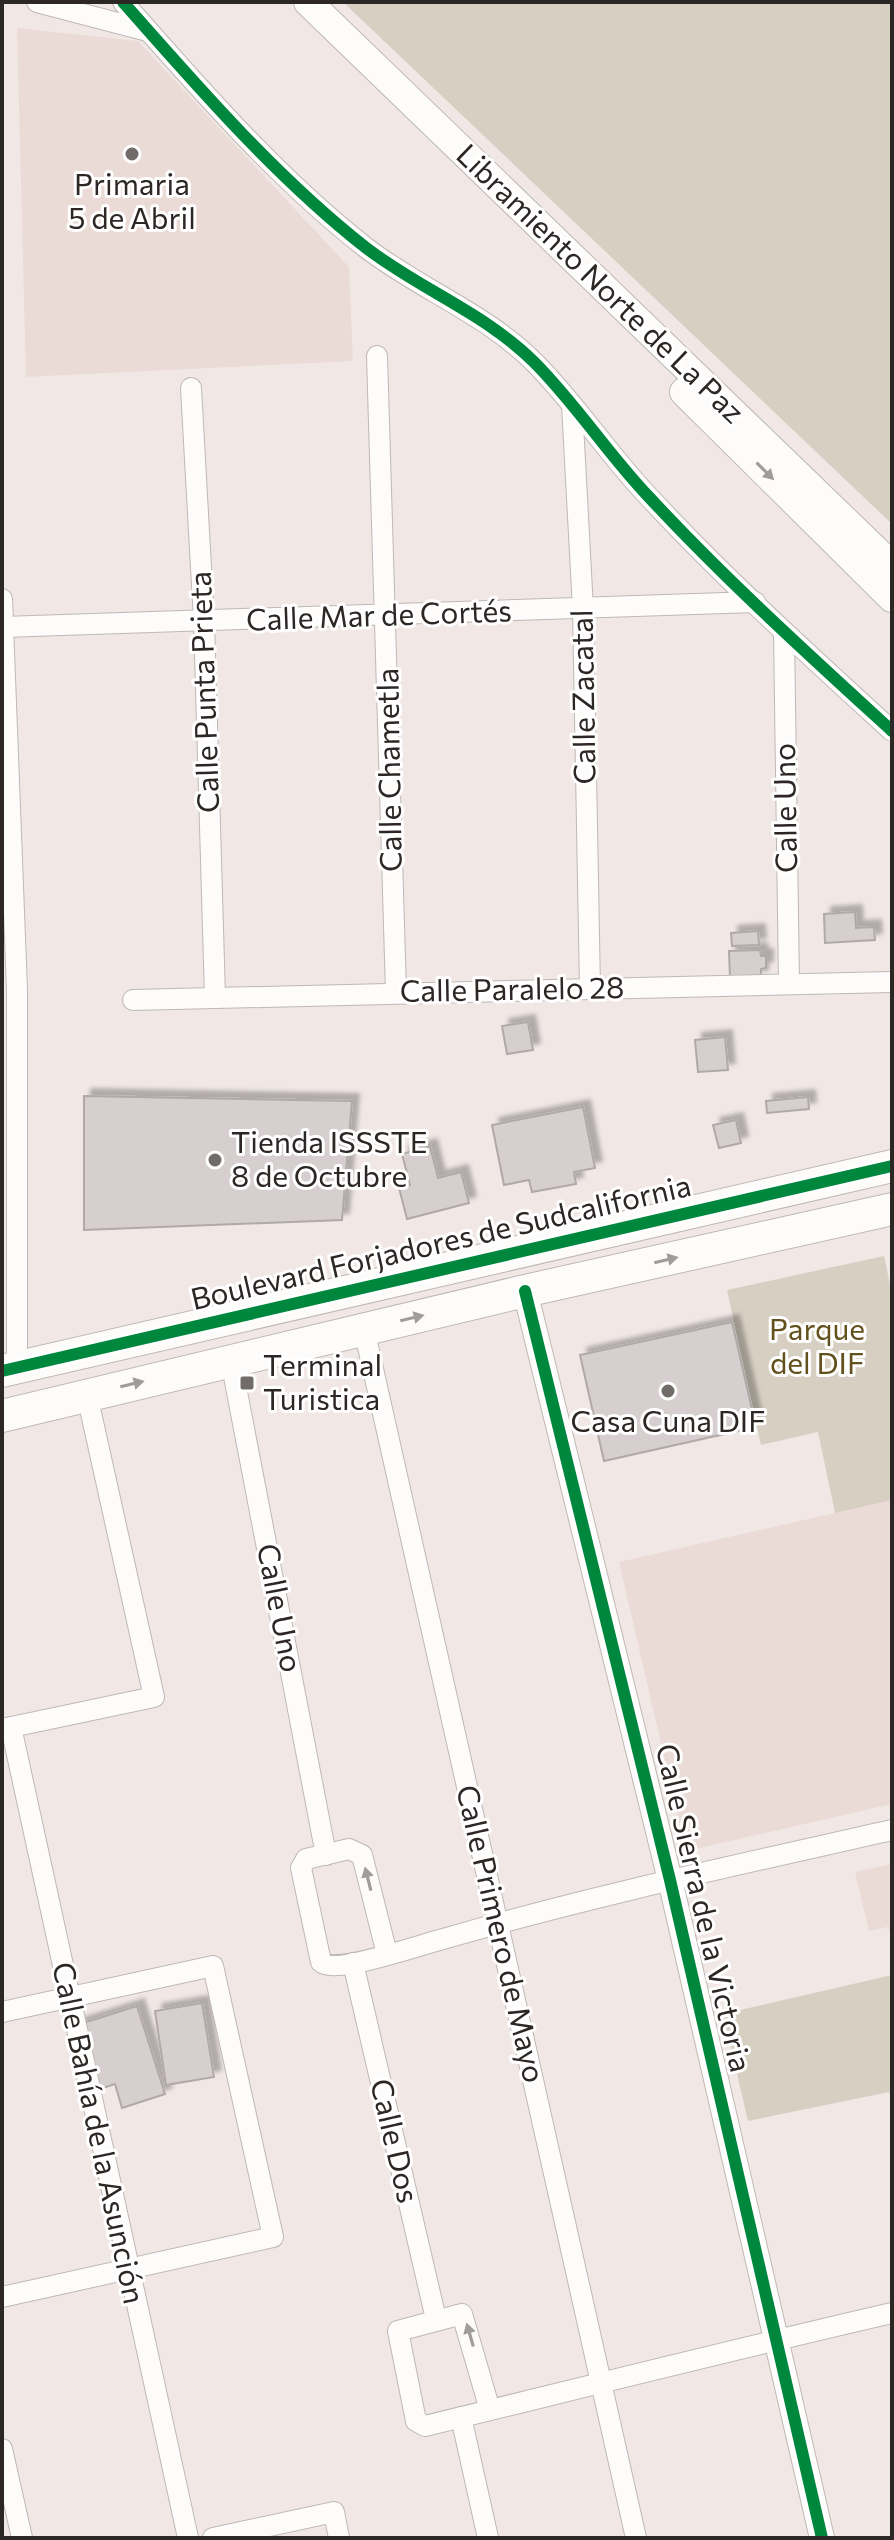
<svg xmlns="http://www.w3.org/2000/svg" width="894" height="2540" font-family="Commissioner,sans-serif">
<style>
.built{fill:#ebdbd6}
.green{fill:#d7cfc2}
.building{fill:#d7cfcf;stroke:#b0a9a8;stroke-width:2;filter:url(#shadow)}
.lines{fill:none;stroke-linecap:round;stroke-linejoin:round}
.minor-casing{stroke:#beb8b6;stroke-width:22}
.tertiary-casing{stroke:#beb8b6;stroke-width:26}
.secondary-casing{stroke:#beb8b6;stroke-width:30}
.primary-casing{stroke:#beb8b6;stroke-width:34}
.minor{stroke:#fdfcfb;stroke-width:20}
.tertiary{stroke:#fdfcfb;stroke-width:24}
.secondary{stroke:#fdfcfb;stroke-width:28}
.primary{stroke:#fdfcfb;stroke-width:32}
.cycleway-casing{stroke:#fff;stroke-width:17}
.cycleway{stroke:#00873e;stroke-width:12}
.oneway{fill:#9f9c9b}
.poi-dot{fill:#716b69;stroke:#fff;stroke-width:3}
.labels{text-anchor:middle;stroke-width:6;stroke-linejoin:round;paint-order:stroke}
.poi-label{font-size:30px;fill:#2c2725;stroke:#fff}
.street-label{font-size:30px;fill:#2c2725;stroke:#fff}
.park-label{font-size:30px;fill:#62511d;stroke:#fff}
</style>
<defs>
<filter id="shadow"><feDropShadow dx="7" dy="-7" stdDeviation="2" flood-color="#0004"/></filter>
</defs>
<rect width="100%" height="100%" fill="#f1e8e6"/>
<g class="built">
<path d="M 17,28 L 138,41 L 349,267 L 353,361 L 26,377 Z"/>
<path d="M 892,1500 L 892,1804 L 686,1851 L 619,1562 Z"/>
<path d="M 892,1864 L 892,1945 L 888,1927 L 869,1931 L 855,1872 Z"/>
</g>
<g class="green">
<path d="M 343,2 L 892,2 L 892,524 Z"/>
<path d="M 884,1256 L 892,1294 L 892,1500 L 835,1513 L 818,1432 L 761,1445 L 727,1290 Z"/>
<path d="M 892,1975 L 892,2102 L 889,2092 L 748,2121 L 723,2014 Z"/>
</g>
<g class="building">
<path d="M 855,912 L 856,928 L 874,927 L 875,940 L 825,943 L 824,914 Z"/>
<path d="M 758,931 L 759,945 L 732,946 L 731,933 Z"/>
<path d="M 760,950 L 761,956 L 766,956 L 766,968 L 761,969 L 761,977 L 730,978 L 729,951 Z"/>
<path d="M 528,1022 L 533,1050 L 507,1054 L 502,1026 Z"/>
<path d="M 725,1037 L 728,1070 L 698,1072 L 695,1040 Z"/>
<path d="M 84,1096 L 352,1101 L 342,1220 L 84,1230 Z"/>
<path d="M 808,1097 L 809,1109 L 767,1113 L 766,1101 Z"/>
<path d="M 583,1107 L 595,1168 L 574,1172 L 576,1184 L 532,1192 L 529,1180 L 504,1185 L 492,1125 Z"/>
<path d="M 736,1120 L 741,1143 L 719,1148 L 713,1125 Z"/>
<path d="M 430,1146 L 438,1178 L 461,1172 L 469,1203 L 407,1219 L 399,1188 L 410,1185 L 402,1154 Z"/>
<path d="M 732,1322 L 756,1427 L 604,1461 L 580,1355 Z"/>
<path d="M 202,2003 L 214,2077 L 166,2085 L 155,2011 Z"/>
<path d="M 137,2006 L 165,2094 L 122,2108 L 115,2084 L 97,2090 L 77,2025 Z"/>
</g>
<g class="lines">
<g class="minor-casing">
<g id="minor">
<path d="M 37,2 L 148,31"/>
<path d="M 123,2 C 197,86 277,178 365,247 C 419,289 485,313 534,362 C 576,404 608,454 648,496 C 725,579 809,655 892,731"/>
<path d="M 377,356 L 396,992"/>
<path d="M 191,388 L 204,621 L 215,997"/>
<path d="M 572,405 L 583,609 L 590,989"/>
<path d="M 2,599 L 17,990 L 17,1367"/>
<path d="M 3,627 L 755,602"/>
<path d="M 784,632 L 789,984"/>
<path d="M 133,1000 L 892,982"/>
<path d="M 364,1329 L 636,2538"/>
<path d="M 231,1361 L 326,1855"/>
<path d="M 11,1727 L 188,2538"/>
<path d="M 2,1729 L 154,1697 L 87,1395"/>
<path d="M 387,1954 L 362,1855 L 349,1849 L 306,1859 L 301,1868 L 321,1962 C 334,1975 423,1944 443,1939 C 591,1896 742,1864 892,1830"/>
<path d="M 353,1963 L 436,2319"/>
<path d="M 2,2012 L 213,1966 L 273,2237 L 2,2297"/>
<path d="M 490,2410 L 462,2314 L 398,2331 L 416,2421 L 425,2426 C 581,2388 736,2349 892,2313"/>
<path d="M 461,2417 L 488,2538"/>
<path d="M 2,2449 L 22,2538"/>
<path d="M 213,2538 L 334,2512 L 339,2538"/>
</g>
</g>
<g class="tertiary-casing">
<path id="tertiary" d="M 525,1291 L 670,1880 L 822,2538"/>
</g>
<g class="secondary-casing">
<g id="secondary">
<path d="M 308,2 L 892,566"/>
<path d="M 684,392 L 892,598"/>
</g>
</g>
<g class="primary-casing">
<g id="primary">
<path d="M 2,1371 L 892,1166"/>
<path d="M 2,1416 L 525,1291 L 892,1209"/>
</g>
</g>
<use href="#minor" class="minor"/>
<use href="#tertiary" class="tertiary"/>
<use href="#secondary" class="secondary"/>
<use href="#primary" class="primary"/>
<g class="cycleway-casing">
<g id="cycleway">
<path d="M 123,2 C 197,86 277,178 365,247 C 419,289 485,313 534,362 C 576,404 608,454 648,496 C 725,579 809,655 892,731"/>
<path d="M 525,1291 L 670,1880 L 822,2538"/>
<path d="M 2,1371 L 892,1166"/>
</g>
</g>
<use href="#cycleway" class="cycleway"/>
</g>
<defs><path id="oneway-solid" d="M-6-.8H1V-3.2L6.5 0L1 3.2V.8H-6Z" transform="scale(2)"/></defs>
<g class="oneway">
<use href="#oneway-solid" transform="translate(765 471) rotate(45)"/>
<use href="#oneway-solid" transform="translate(666 1260) rotate(-13)"/>
<use href="#oneway-solid" transform="translate(412 1318) rotate(-13)"/>
<use href="#oneway-solid" transform="translate(132 1384) rotate(-13)"/>
<use href="#oneway-solid" transform="translate(368 1879) rotate(-104)"/>
<use href="#oneway-solid" transform="translate(470 2335) rotate(-106)"/>
</g>
<g class="poi-dot">
<circle cx="132" cy="154" r="8"/>
<circle cx="215" cy="1160" r="8"/>
<rect x="239" y="1375" width="16" height="16" rx="4"/>
<circle cx="668" cy="1391" r="8"/>
</g>
<g class="labels">
<g class="poi-label">
<text x="132" y="195">Primaria<tspan x="132" dy="34">5 de Abril</tspan></text>
<text x="231" y="1153" text-anchor="start">Tienda ISSSTE<tspan x="231" dy="34">8 de Octubre</tspan></text>
<text x="263" y="1376" text-anchor="start">Terminal<tspan x="263" dy="34">Turistica</tspan></text>
<text x="668" y="1432">Casa Cuna DIF</text>
</g>
<g class="street-label">
<text transform="translate(600 284) rotate(44)" y="10">Libramiento Norte de La Paz</text>
<text transform="translate(379 616) rotate(-2)" y="10">Calle Mar de Cortés</text>
<text transform="translate(205 692) rotate(-92)" y="10">Calle Punta Prieta</text>
<text transform="translate(584 697) rotate(-91)" y="10">Calle Zacatal</text>
<text transform="translate(390 770) rotate(-91)" y="10">Calle Chametla</text>
<text transform="translate(786 808) rotate(-91)" y="10">Calle Uno</text>
<text transform="translate(512 990) rotate(-1)" y="10">Calle Paralelo 28</text>
<text transform="translate(441 1243) rotate(-13)" y="10">Boulevard Forjadores de Sudcalifornia</text>
<text transform="translate(279 1608) rotate(79)" y="10">Calle Uno</text>
<text transform="translate(703 1908) rotate(77)" y="10">Calle Sierra de la Victoria</text>
<text transform="translate(500 1934) rotate(77)" y="10">Calle Primero de Mayo</text>
<text transform="translate(98 2133) rotate(78)" y="10">Calle Bahía de la Asunción</text>
<text transform="translate(394 2141) rotate(77)" y="10">Calle Dos</text>
</g>
<g class="park-label">
<text x="817" y="1340">Parque<tspan x="817" dy="34">del DIF</tspan></text>
</g>
</g>
<rect width="894" height="2540" fill="none" stroke="#2c2725" stroke-width="8"/>
</svg>
